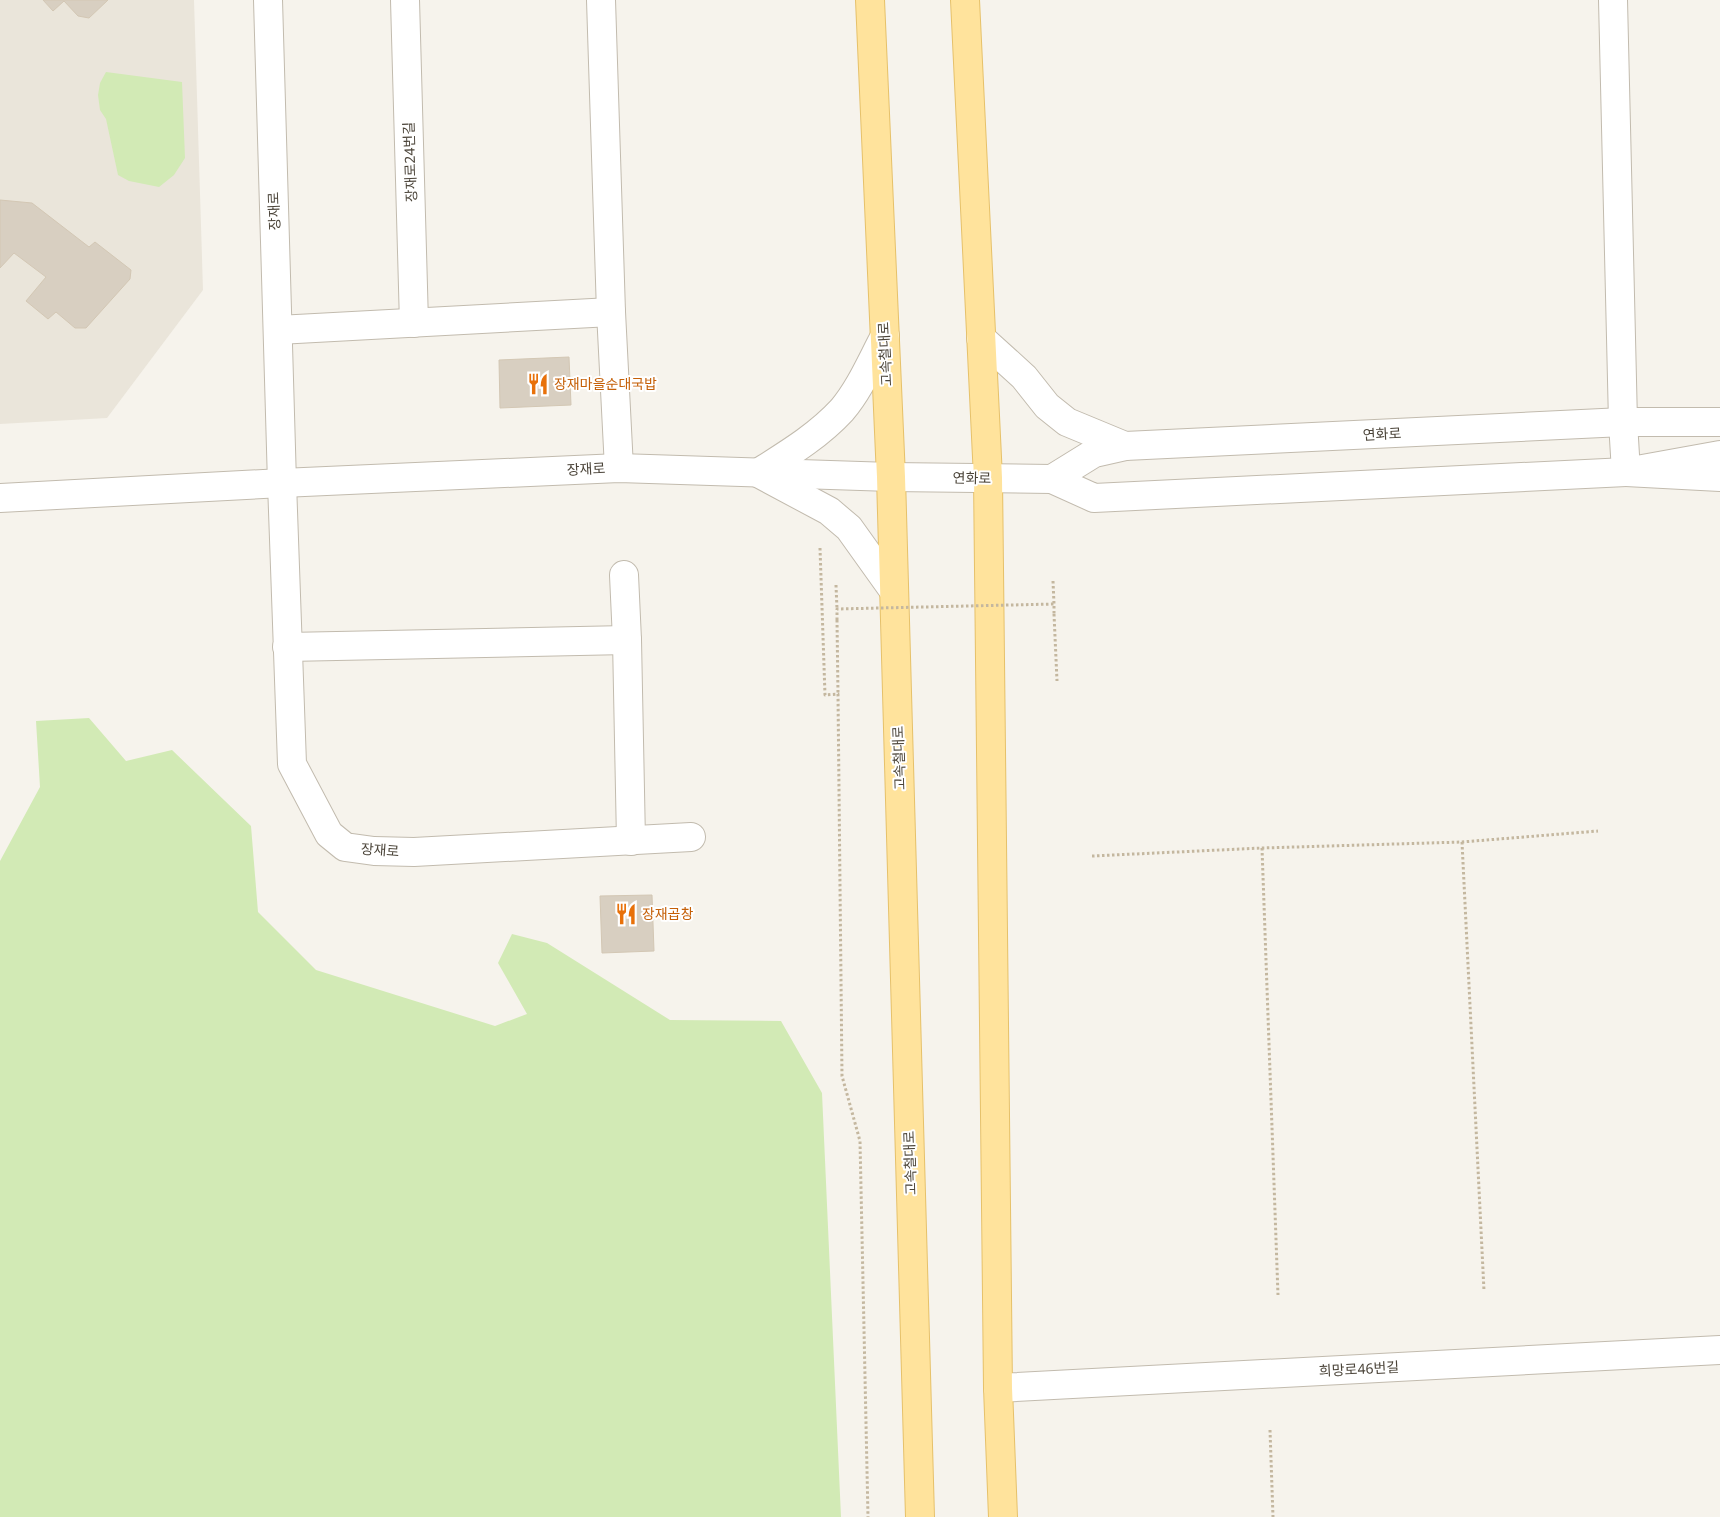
<svg xmlns="http://www.w3.org/2000/svg" width="1720" height="1517" font-family="'Noto Sans','Noto Sans KR',sans-serif">
<style>
.residential{fill:#eae5da}
.green{fill:#d2eab5}
.building{fill:#d8cfc1;stroke:#d3c7b4}
.lines{fill:none;stroke-linecap:round;stroke-linejoin:round}
.minor-casing{stroke:#c2bbae;stroke-width:30}
.major-casing{stroke:#e6c16a;stroke-width:30}
.path{stroke:#c4b79f;stroke-width:3;stroke-dasharray:2.5 2.5;stroke-linecap:butt}
.minor{stroke:#fff;stroke-width:28}
.major{stroke:#ffe39c;stroke-width:28}
.path-bridge{stroke:#c4b79f;stroke-width:3;stroke-dasharray:2.5 2.5;stroke-linecap:butt}
.labels{text-anchor:middle;stroke-width:4;stroke-linejoin:round;paint-order:stroke}
.street-label{font-size:14px;fill:#4b4439;stroke:#fff}
.food-label{font-size:14px;fill:#c56008;stroke:#fff;text-anchor:start}
</style>
<rect width="100%" height="100%" fill="#f6f3ec"/>
<path class="residential" d="M 0,0 L 194,0 L 203,290 L 107,418 L 0,424 Z"/>
<g class="green">
<path d="M 106,72 L 182,82 L 185,158 L 174,175 L 159,187 L 129,181 L 118,175 L 106,119 L 100,110 L 98,95 L 100,83 Z"/>
<path d="M 89,718 L 126,761 L 172,750 L 251,826 L 258,912 L 316,970 L 495,1026 L 527,1014 L 498,963 L 512,934 L 547,943 L 670,1020 L 781,1021 L 822,1093 L 841,1517 L 0,1517 L 0,861 L 40,787 L 36,721 Z"/>
</g>
<g class="building">
<path d="M 43,0 L 108,0 L 89,18 L 78,16 L 64,1 L 53,11 Z"/>
<path d="M 0,200 L 32,203 L 89,247 L 95,242 L 131,270 L 130,279 L 86,328 L 75,328 L 56,312 L 48,319 L 26,301 L 46,277 L 14,253 L 0,268 Z"/>
<path d="M 569,357 L 571,405 L 500,408 L 499,360 Z"/>
<path d="M 652,895 L 654,951 L 602,953 L 600,896 Z"/>
</g>
<g class="lines">
<g class="minor-casing">
<g id="minor">
<path d="M 268,0 L 282,483 L 292,764 L 329,834 L 345,847 L 374,851 L 414,852 L 691,837"/>
<path d="M 405,0 L 414,323"/>
<path d="M 601,0 L 611,312 L 619,468"/>
<path d="M 1613,0 L 1623,422 L 1626,472 L 1720,477"/>
<path d="M 278,330 L 611,312"/>
<path d="M 885,336 C 872,360 860,389 842,410 C 818,436 788,454 758,473 L 829,511 L 849,528 L 894,591"/>
<path d="M 981,338 L 1024,377 L 1047,406 L 1067,422 L 1125,446"/>
<path d="M 1052,479 L 1094,453 L 1125,446 L 1623,422 L 1720,422"/>
<path d="M 0,498 L 282,483 L 619,468 L 891,477 L 1052,479 L 1094,498 L 1626,472 L 1720,455"/>
<path d="M 624,575 L 627,640 L 631,841"/>
<path d="M 287,647 L 627,640"/>
<path d="M 998,1388 L 1720,1350"/>
</g>
</g>
<g class="major-casing">
<g id="major">
<path d="M 870,0 L 891,477 L 920,1517"/>
<path d="M 965,0 L 988,478 L 998,1388 L 1003,1517"/>
</g>
</g>
<g class="path">
<path d="M 820,548 L 825,695 L 838,694 L 842,1076 L 860,1141 L 868,1517"/>
<path d="M 1053,581 L 1054,604"/>
<path d="M 836,585 L 837,609"/>
<path d="M 1054,614 L 1057,681"/>
<path d="M 837,620 L 838,694"/>
<path d="M 1462,842 L 1484,1291"/>
<path d="M 1262,848 L 1278,1295"/>
<path d="M 1092,856 L 1262,848 L 1462,842 L 1598,831"/>
<path d="M 1270,1430 L 1273,1517"/>
</g>
<use href="#minor" class="minor"/>
<use href="#major" class="major"/>
<path class="path-bridge" d="M 837,620 L 837,609 L 1054,604 L 1054,614"/>
</g>
<defs>
<g id="restaurant-bare" transform="scale(1.725)"><path d="M-5-6h1v4h1v-4h1v4h1v-4h1v5L-1.5 .5V6h-2V.5L-5-1ZM5-6V6H3V1.5H1.5Q1.5-4 5-6Z" fill="#e8710a" stroke="#fff" stroke-width="2.5" paint-order="stroke"/></g>
</defs>
<g fill-rule="evenodd">
<use href="#restaurant-bare" x="538" y="384"/>
<use href="#restaurant-bare" x="626" y="914"/>
</g>
<g class="labels">
<g class="street-label">
<text transform="translate(410 162) rotate(-92)" y="5">장재로24번길</text>
<text transform="translate(274 211) rotate(-92)" y="5">장재로</text>
<text transform="translate(885 354) rotate(-93)" y="5">고속철대로</text>
<text transform="translate(1382 434) rotate(-3)" y="5">연화로</text>
<text transform="translate(586 469) rotate(-3)" y="5">장재로</text>
<text transform="translate(972 478) rotate(1)" y="5">연화로</text>
<text transform="translate(899 758) rotate(-92)" y="5">고속철대로</text>
<text transform="translate(380 850) rotate(4)" y="5">장재로</text>
<text transform="translate(910 1163) rotate(-92)" y="5">고속철대로</text>
<text transform="translate(1359 1369) rotate(-3)" y="5">희망로46번길</text>
</g>
<g class="food-label">
<text x="554" y="389">장재마을순대국밥</text>
<text x="642" y="919">장재곱창</text>
</g>
</g>
</svg>
